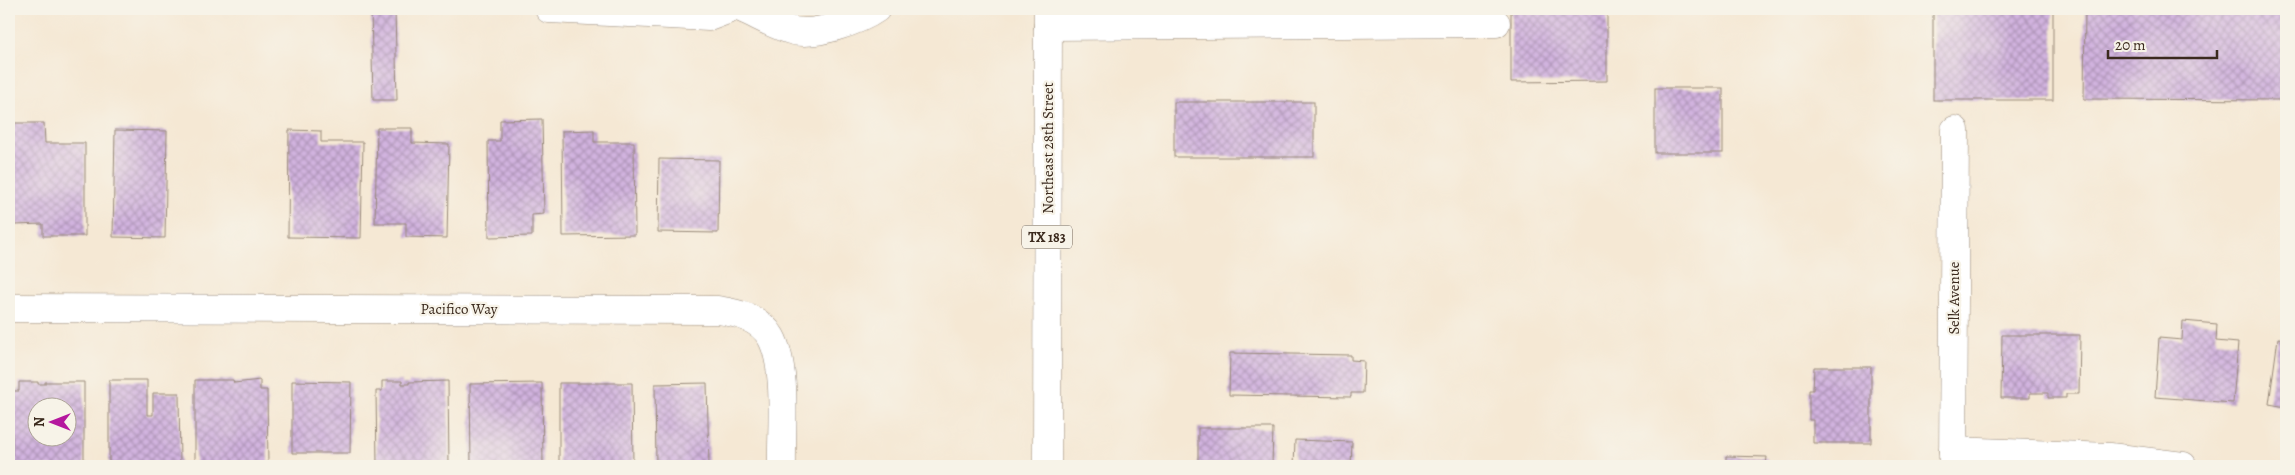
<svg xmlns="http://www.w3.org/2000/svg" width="2295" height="475" font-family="Alegreya,serif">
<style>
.building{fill:url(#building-cross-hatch);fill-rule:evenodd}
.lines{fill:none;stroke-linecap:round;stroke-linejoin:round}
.minor-casing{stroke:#988979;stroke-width:29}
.major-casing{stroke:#988979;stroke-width:29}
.minor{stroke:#fff;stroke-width:28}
.major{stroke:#fff;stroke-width:28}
.labels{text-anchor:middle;stroke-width:4.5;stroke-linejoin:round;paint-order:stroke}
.shield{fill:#f7f3e8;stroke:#73665b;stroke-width:1}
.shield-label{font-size:14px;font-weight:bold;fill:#3b2a1e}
.street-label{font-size:15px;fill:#3b2a1e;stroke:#f7f3e8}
</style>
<defs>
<pattern id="building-cross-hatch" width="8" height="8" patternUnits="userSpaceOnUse" patternTransform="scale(1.25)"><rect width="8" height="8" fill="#d1b3df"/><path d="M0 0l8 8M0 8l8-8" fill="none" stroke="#ab92b4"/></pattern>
</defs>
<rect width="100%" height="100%" fill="#f7f3e8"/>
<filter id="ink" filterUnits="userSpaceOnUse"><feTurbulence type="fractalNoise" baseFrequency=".02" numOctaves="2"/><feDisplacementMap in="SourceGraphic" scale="10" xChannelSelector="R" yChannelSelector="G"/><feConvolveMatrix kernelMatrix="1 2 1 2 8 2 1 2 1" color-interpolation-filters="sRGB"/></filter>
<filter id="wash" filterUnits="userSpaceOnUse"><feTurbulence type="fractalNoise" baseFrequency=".0096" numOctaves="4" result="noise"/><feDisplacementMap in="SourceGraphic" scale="20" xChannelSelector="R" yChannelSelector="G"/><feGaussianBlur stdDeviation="1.12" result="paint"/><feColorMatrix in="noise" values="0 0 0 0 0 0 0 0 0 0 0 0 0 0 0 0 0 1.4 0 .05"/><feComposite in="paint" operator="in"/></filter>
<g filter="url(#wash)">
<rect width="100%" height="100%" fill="#f5e8d4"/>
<g id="blocks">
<g class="building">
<path d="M 371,9 L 395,9 L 397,100 L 373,100 Z"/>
<path d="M 1511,9 L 1607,9 L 1607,81 L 1511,82 Z"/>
<rect x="1933" y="9" width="120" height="91"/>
<path d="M 2085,9 L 2286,9 L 2286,100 L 2084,99 Z"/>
<rect x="1655" y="88" width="68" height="65"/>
<rect x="1174" y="102" width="140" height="55"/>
<path d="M 542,119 L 544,214 L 532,215 L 532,236 L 489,237 L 488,141 L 500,141 L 500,120 Z"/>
<path d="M 12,123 L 44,123 L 45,143 L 85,143 L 85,236 L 43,236 L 43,224 L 14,225 Z"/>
<path d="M 377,128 L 412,128 L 412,143 L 449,144 L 447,238 L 406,237 L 406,223 L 375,223 Z"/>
<path d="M 115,130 L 167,131 L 165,238 L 113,237 Z"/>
<path d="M 289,130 L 321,131 L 321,142 L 363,142 L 361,238 L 288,237 Z"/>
<path d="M 594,130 L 594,142 L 634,142 L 635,235 L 563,236 L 562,131 Z"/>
<path d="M 659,159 L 719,160 L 718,233 L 658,232 Z"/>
<path d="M 2183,321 L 2217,324 L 2216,341 L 2238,343 L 2233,403 L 2155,397 L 2159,338 L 2182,340 Z"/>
<path d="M 2002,335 L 2080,335 L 2079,394 L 2066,394 L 2066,398 L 2048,398 L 2048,393 L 2030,393 L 2030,398 L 2001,398 Z"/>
<path d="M 2278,338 L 2286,339 L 2286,407 L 2269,404 Z"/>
<path d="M 1230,353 L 1351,355 L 1351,360 L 1364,361 L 1363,393 L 1351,393 L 1351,397 L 1229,395 Z"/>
<path d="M 1814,367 L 1871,367 L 1871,443 L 1813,443 L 1813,420 L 1809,420 L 1809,390 L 1813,390 Z"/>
<path d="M 109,380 L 147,380 L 147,415 L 153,415 L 153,393 L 179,393 L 180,466 L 109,466 Z"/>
<path d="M 195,380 L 233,380 L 234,383 L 260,380 L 260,390 L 267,390 L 268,466 L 195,466 Z"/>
<path d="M 292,381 L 351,382 L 350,453 L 292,453 Z"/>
<path d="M 382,381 L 402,381 L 402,384 L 409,384 L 409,382 L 448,381 L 449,466 L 377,466 L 376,391 L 382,391 Z"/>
<path d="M 19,382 L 38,382 L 38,384 L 45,384 L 45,382 L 84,382 L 84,466 L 12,466 L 12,391 L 19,391 ZM 38,408 L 68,408 L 68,438 L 38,438 Z"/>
<path d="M 542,383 L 543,466 L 471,466 L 470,384 Z"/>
<path d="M 559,383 L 632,383 L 633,466 L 559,466 Z"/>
<path d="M 707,383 L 709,466 L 656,466 L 655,384 Z"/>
<path d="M 1198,428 L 1273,428 L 1272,466 L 1198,466 Z"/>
<path d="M 1295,440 L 1352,442 L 1351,466 L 1294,466 Z"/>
<path d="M 1726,456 L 1767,457 L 1766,466 L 1726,466 Z"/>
</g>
</g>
</g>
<g filter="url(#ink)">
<use href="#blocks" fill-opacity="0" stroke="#988979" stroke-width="1"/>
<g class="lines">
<g class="minor-casing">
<g id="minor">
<path d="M 549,9 L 709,17 L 730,9"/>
<path d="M 743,9 C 759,16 777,27 794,31 C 815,36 859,21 876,9"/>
<path d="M 1048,26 L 1496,23"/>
<path d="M 9,308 L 718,310 C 738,313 760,318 771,337 C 788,368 781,431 782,466"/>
<path d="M 1953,451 L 2110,457 L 2183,466"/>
<path d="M 1953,466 L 1955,130"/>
</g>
</g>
<g class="major-casing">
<path id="major" d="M 1047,466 L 1048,9"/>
</g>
<use href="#minor" class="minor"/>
<use href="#major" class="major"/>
</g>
</g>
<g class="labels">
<rect class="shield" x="1022" y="225.5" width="50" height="23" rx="4"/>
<g class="shield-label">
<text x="1047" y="242">TX 183</text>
</g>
<g class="street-label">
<text transform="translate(1048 148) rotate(-90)" y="5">Northeast 28th Street</text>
<text transform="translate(1954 298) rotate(-90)" y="5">Selk Avenue</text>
<text x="459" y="314">Pacifico Way</text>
</g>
</g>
<rect width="2295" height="475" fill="none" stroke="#f7f3e8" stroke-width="30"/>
<g transform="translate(52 422) rotate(270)"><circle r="24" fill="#f7f3e8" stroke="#aca397"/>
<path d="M0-4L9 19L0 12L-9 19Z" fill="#b5179e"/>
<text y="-8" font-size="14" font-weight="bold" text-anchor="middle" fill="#3b2a1e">N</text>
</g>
<path d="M2108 50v8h109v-8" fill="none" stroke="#3b2a1e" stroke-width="2.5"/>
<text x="2115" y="50" font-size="15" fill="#3b2a1e" stroke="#f7f3e8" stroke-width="4" paint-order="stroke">20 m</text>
</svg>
